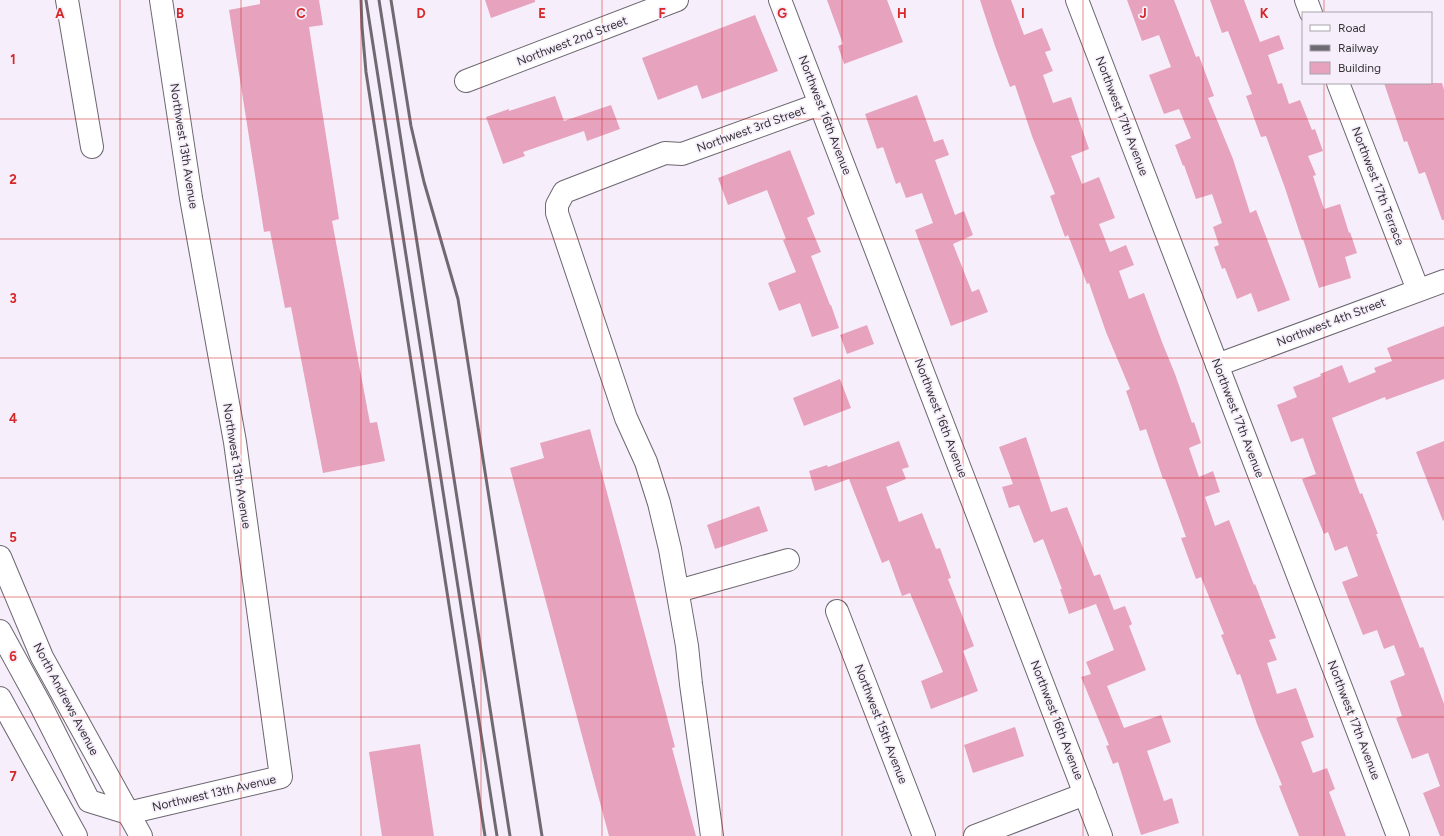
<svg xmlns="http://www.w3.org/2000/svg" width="1444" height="836" font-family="Figtree,sans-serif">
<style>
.building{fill:#e7a2be}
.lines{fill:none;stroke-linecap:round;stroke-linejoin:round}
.minor-casing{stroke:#6c6670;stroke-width:24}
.major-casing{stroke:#6c6670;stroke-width:24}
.minor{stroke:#fff;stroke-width:22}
.major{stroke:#fff;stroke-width:22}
.rail{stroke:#6f6a71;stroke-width:3}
.grid{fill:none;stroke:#d62828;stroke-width:1;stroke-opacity:0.55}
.labels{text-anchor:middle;stroke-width:3.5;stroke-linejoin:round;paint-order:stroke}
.street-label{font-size:12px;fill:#353236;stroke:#f6effb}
.grid-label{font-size:13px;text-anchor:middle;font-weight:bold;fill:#d62828;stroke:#f6effb;stroke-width:3.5;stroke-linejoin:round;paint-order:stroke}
</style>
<rect width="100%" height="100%" fill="#f6effb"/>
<g class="building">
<path d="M 260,0 L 319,0 L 323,25 L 309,27 L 339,219 L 332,221 L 370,423 L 377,422 L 385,461 L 323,473 L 291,307 L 285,308 L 270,231 L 264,232 L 229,10 L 260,4 Z"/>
<path d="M 485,0 L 535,0 L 535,2 L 491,18 Z"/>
<path d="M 827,0 L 887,0 L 903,42 L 844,64 L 838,46 L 843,44 Z"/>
<path d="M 980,0 L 1011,0 L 1024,35 L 1042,28 L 1051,50 L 1045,52 L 1053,71 L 1043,75 L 1053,103 L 1071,97 L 1089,149 L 1071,156 L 1082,184 L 1099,177 L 1115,218 L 1099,224 L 1110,252 L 1126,245 L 1134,265 L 1119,271 L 1129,299 L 1144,293 L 1162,342 L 1175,374 L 1192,423 L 1194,422 L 1201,443 L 1189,448 L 1199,477 L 1213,471 L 1220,492 L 1205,497 L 1215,526 L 1229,520 L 1254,585 L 1255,584 L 1276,638 L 1269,640 L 1277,660 L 1267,663 L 1277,694 L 1296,688 L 1314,737 L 1301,742 L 1313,773 L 1327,768 L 1335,789 L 1329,792 L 1346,836 L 1299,836 L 1279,786 L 1282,785 L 1257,724 L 1240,674 L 1237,675 L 1221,635 L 1224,634 L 1201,577 L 1196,579 L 1181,538 L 1186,537 L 1165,479 L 1163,479 L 1146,429 L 1140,431 L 1126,391 L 1130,389 L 1106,332 L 1089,283 L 1087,284 L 1068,235 L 1065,237 L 1050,196 L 1055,194 L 1032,136 L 1015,85 L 1010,87 L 995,46 Z"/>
<path d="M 1127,0 L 1174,0 L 1196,57 L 1199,56 L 1214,96 L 1208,98 L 1233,159 L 1250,213 L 1256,210 L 1290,300 L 1258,312 L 1251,293 L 1237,299 L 1225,268 L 1222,269 L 1214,247 L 1219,245 L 1213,227 L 1222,223 L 1212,194 L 1196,199 L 1184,165 L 1183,166 L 1175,145 L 1191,138 L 1179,109 L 1164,114 L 1149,75 L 1171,67 L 1159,35 L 1142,41 Z"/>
<path d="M 1210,0 L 1244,0 L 1260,42 L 1279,35 L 1284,49 L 1268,55 L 1278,84 L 1282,83 L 1289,104 L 1300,100 L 1312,130 L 1315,129 L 1323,151 L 1308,156 L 1316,175 L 1313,176 L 1324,209 L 1340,204 L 1349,233 L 1350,232 L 1357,253 L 1345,257 L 1351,278 L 1319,288 L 1303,239 L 1302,240 L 1285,188 L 1266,136 L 1261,137 L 1246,96 L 1252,94 L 1228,31 L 1222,33 Z"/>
<path d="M 755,15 L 778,71 L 702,99 L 697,85 L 658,100 L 642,58 Z"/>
<path d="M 1384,83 L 1442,83 L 1444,90 L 1444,220 L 1442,220 L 1425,172 L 1419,174 L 1407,141 L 1404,142 Z"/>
<path d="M 917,95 L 934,142 L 943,139 L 949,155 L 935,160 L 955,215 L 964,211 L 973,235 L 953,244 L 972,292 L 979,289 L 988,312 L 951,326 L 915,230 L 933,223 L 922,193 L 906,198 L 900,182 L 896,184 L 883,147 L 877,149 L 865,114 Z"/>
<path d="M 555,96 L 564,121 L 611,105 L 620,129 L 587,141 L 584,131 L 523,152 L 525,156 L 503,164 L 486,117 L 509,109 L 509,111 Z"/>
<path d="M 790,150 L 815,214 L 807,218 L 821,252 L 811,256 L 830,305 L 831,305 L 839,328 L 812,337 L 800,303 L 779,311 L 768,283 L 796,272 L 783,240 L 786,239 L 767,190 L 728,205 L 718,178 Z"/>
<path d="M 867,325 L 874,344 L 847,354 L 840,335 Z"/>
<path d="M 1444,326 L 1444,379 L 1386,400 L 1385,397 L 1332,418 L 1360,494 L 1362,493 L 1378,534 L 1376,534 L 1420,648 L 1423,647 L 1444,704 L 1444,836 L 1440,836 L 1423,793 L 1440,786 L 1428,753 L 1412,759 L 1396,718 L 1402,716 L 1390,681 L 1405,675 L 1394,645 L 1384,649 L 1377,630 L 1363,635 L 1342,582 L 1358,576 L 1347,546 L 1335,551 L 1328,532 L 1324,534 L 1302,479 L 1316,474 L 1303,438 L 1291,442 L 1277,405 L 1297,397 L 1293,387 L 1321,376 L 1320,374 L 1342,365 L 1349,383 L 1376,372 L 1374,368 L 1392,361 L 1387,348 Z"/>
<path d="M 840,379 L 851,408 L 804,426 L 793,398 Z"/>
<path d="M 590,429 L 675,747 L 672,748 L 696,836 L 609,836 L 510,468 L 544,458 L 540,443 Z"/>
<path d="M 1026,437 L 1051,512 L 1067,507 L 1094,576 L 1100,574 L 1114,610 L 1125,606 L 1132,624 L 1129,626 L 1146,670 L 1107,686 L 1124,728 L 1161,715 L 1171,742 L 1147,751 L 1164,801 L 1172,798 L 1179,823 L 1141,835 L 1118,762 L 1113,764 L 1106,746 L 1109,745 L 1081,677 L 1091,674 L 1086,662 L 1114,650 L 1096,604 L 1069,614 L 1060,589 L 1062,589 L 1043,539 L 1034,543 L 1019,505 L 1009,508 L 1002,487 L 1013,484 L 999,447 Z"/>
<path d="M 899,441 L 909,467 L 902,469 L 906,479 L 886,487 L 899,522 L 922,513 L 936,549 L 940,548 L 951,578 L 948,579 L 974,646 L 963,651 L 978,691 L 931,709 L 921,681 L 943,672 L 910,593 L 902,596 L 889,560 L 882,563 L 849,479 L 815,491 L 809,471 L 827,465 L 828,467 Z"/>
<path d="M 1444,441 L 1444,520 L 1443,521 L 1416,452 Z"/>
<path d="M 759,506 L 768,531 L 715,549 L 707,525 Z"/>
<path d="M 1015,727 L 1024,756 L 973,773 L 964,745 Z"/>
<path d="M 420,744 L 434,836 L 382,836 L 369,752 Z"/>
</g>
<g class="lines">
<g class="minor-casing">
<g id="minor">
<path d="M 67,0 L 92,147"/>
<path d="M 780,0 L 1101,836"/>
<path d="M 1077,0 L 1398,836"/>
<path d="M 1306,0 L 1311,13"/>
<path d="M 466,81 L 677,0"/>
<path d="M 1338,83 L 1418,290"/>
<path d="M 1217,365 L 1444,281"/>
<path d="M 678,591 L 788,560"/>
<path d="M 837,611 L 924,836"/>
<path d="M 128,813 L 281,777 L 235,442 L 191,198 L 161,0"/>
<path d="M 712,836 L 691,684 L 687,646 L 670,549 L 659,503 L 646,462 L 626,418 L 557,213 L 557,205 L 564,192 L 665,153 L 682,154 L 820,104"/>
<path d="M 975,836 L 1085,794"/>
</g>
</g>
<g class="major-casing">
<g id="major">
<path d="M 0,557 L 42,657 L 141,836"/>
<path d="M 0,631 L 40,704 L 89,801 L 128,813"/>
<path d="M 0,698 L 76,836"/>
</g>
</g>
<use href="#minor" class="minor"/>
<use href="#major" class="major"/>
<g class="rail">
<path d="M 361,0 L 362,27 L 366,72 L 485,836"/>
<path d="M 366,0 L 497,836"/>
<path d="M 379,0 L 510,836"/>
<path d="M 391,0 L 411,126 L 424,182 L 458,299 L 542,836"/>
</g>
</g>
<path class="grid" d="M 120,0 L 120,836M 241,0 L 241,836M 361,0 L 361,836M 481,0 L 481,836M 602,0 L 602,836M 722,0 L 722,836M 842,0 L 842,836M 963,0 L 963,836M 1083,0 L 1083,836M 1203,0 L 1203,836M 1324,0 L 1324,13M 1324,83 L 1324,836M 0,119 L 1444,119M 0,239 L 1444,239M 0,358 L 1444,358M 0,478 L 1444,478M 0,597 L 1444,597M 0,717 L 1444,717"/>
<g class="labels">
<g class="street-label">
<text transform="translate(572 41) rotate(-21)" y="4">Northwest 2nd Street</text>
<text transform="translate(825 115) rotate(69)" y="4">Northwest 16th Avenue</text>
<text transform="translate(1122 116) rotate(69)" y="4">Northwest 17th Avenue</text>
<text transform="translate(751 129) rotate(-20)" y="4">Northwest 3rd Street</text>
<text transform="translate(184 146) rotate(81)" y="4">Northwest 13th Avenue</text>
<text transform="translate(1378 186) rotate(69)" y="4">Northwest 17th Terrace</text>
<text transform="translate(1331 322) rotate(-21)" y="4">Northwest 4th Street</text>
<text transform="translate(941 418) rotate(69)" y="4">Northwest 16th Avenue</text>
<text transform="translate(1238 418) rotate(69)" y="4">Northwest 17th Avenue</text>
<text transform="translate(237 466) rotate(81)" y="4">Northwest 13th Avenue</text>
<text transform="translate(66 699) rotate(62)" y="4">North Andrews Avenue</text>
<text transform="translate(1057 720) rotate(69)" y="4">Northwest 16th Avenue</text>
<text transform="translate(1354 720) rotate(69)" y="4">Northwest 17th Avenue</text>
<text transform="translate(881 724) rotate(69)" y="4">Northwest 15th Avenue</text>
<text transform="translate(214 793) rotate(-13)" y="4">Northwest 13th Avenue</text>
</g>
</g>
<g class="grid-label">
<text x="60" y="18">A</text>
<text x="180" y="18">B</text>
<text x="301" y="18">C</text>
<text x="421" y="18">D</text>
<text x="542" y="18">E</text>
<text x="662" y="18">F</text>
<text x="782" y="18">G</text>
<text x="902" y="18">H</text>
<text x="1023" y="18">I</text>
<text x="1143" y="18">J</text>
<text x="1264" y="18">K</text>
<text x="13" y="64">1</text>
<text x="13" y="184">2</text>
<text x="13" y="303">3</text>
<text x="13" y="423">4</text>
<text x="13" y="542">5</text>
<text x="13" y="661">6</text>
<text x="13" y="781">7</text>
</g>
<rect x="1302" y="12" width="130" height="72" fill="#f6effb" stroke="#a9a3ac"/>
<rect x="1310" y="25" width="20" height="6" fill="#ffffff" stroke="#a9a3ac"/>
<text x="1338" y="32" font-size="12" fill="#353236">Road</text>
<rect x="1310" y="45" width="20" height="6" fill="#6f6a71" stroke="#a9a3ac"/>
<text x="1338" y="52" font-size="12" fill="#353236">Railway</text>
<rect x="1310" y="62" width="20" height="12" fill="#e7a2be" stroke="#a9a3ac"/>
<text x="1338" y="72" font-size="12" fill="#353236">Building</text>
</svg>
